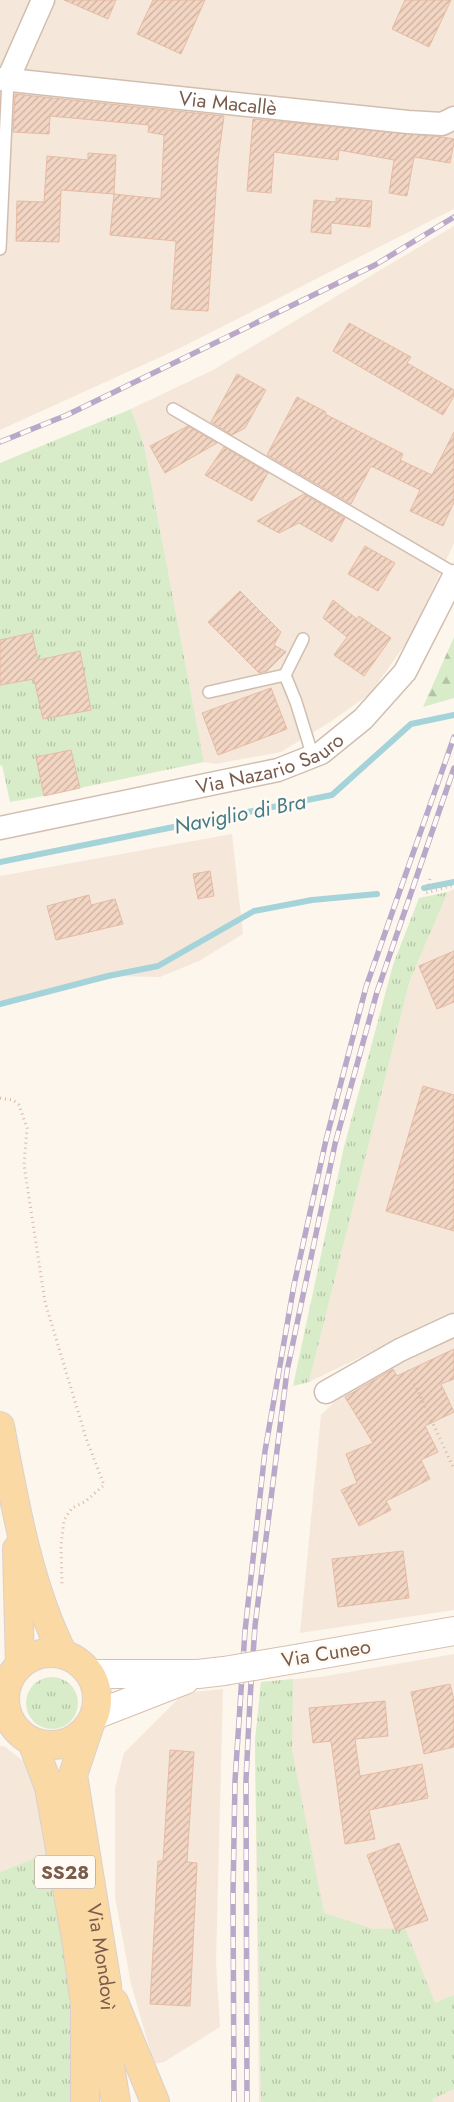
<svg xmlns="http://www.w3.org/2000/svg" width="454" height="2102" font-family="Jost,sans-serif">
<style>
.residential{fill:#f5e8da}
.grass{fill:url(#grass-tufts)}
.forest{fill:url(#forest-firs)}
.lines{fill:none;stroke-linecap:round;stroke-linejoin:round}
.stream{stroke:#a5d3da;stroke-width:6}
.building{fill:url(#building-hatch);stroke:#e6bba3}
.lane-casing{stroke:#d1beb0;stroke-width:14}
.street-casing{stroke:#d1beb0;stroke-width:25}
.secondary-casing{stroke:#d6c0b0;stroke-width:30}
.primary-casing{stroke:#dad1cd;stroke-width:30}
.path{stroke:#d9b8a5;stroke-width:3;stroke-dasharray:1 4;stroke-linecap:butt}
.lane{stroke:#fff;stroke-width:11}
.street{stroke:#fff;stroke-width:22}
.secondary{stroke:#fff;stroke-width:28}
.primary{stroke:#fbd9a5;stroke-width:28}
.rail-casing{stroke:#b9a8c9;stroke-width:5.5}
.rail{stroke:#fffaf3;stroke-width:4;stroke-dasharray:11;stroke-linecap:butt}
.secondary-bridge-casing{stroke:#d6c0b0;stroke-width:30;stroke-linecap:butt}
.secondary-bridge{stroke:#fff;stroke-width:28}
.labels{text-anchor:middle;stroke-width:5;stroke-linejoin:round;paint-order:stroke}
.shield{fill:#fffaf3;stroke:#a28b7f;stroke-width:1}
.shield-label{font-size:19px;font-weight:bold;fill:#7a5c4d}
.street-label{font-size:20px;fill:#7a5c4d;stroke:#fffaf3}
.water-label{font-size:21px;font-style:italic;fill:#437c86;stroke:#fffaf3}
</style>
<defs>
<pattern id="grass-tufts" width="24" height="20" patternUnits="userSpaceOnUse" patternTransform="scale(1.25)"><rect width="24" height="20" fill="#d8ecc9"/><path d="M3 7l-1-3M5 7V3M7 7l1-3M15 17l-1-3M17 17v-4M19 17l1-3" fill="none" stroke="#b4c2a5"/></pattern>
<pattern id="forest-firs" width="22" height="20" patternUnits="userSpaceOnUse" patternTransform="scale(1.25)"><rect width="22" height="20" fill="#d8ecc9"/><path d="M5 1l3.5 6h-7zM16 11l3.5 6h-7z" fill="#b4c2a5"/></pattern>
<pattern id="building-hatch" width="6" height="6" patternUnits="userSpaceOnUse" patternTransform="scale(1.25)"><rect width="6" height="6" fill="#f3d5c3"/><path d="M-1 1l2-2M0 6l6-6M5 7l2-2" fill="none" stroke="#cab0a1"/></pattern>
</defs>
<rect width="100%" height="100%" fill="#fdf6ec"/>
<g class="residential">
<path d="M 0,0 L 454,0 L 454,209 L 176,350 L 0,430 Z"/>
<path d="M 454,226 L 454,543 L 411,636 L 370,694 L 330,722 L 281,752 L 215,764 L 204,762 L 144,445 L 131,409 L 213,370 Z"/>
<path d="M 232,834 L 243,934 L 199,961 L 160,977 L 108,976 L 0,1004 L 0,876 Z"/>
<path d="M 454,889 L 454,1312 L 309,1382 L 410,980 L 448,892 Z"/>
<path d="M 454,1336 L 454,1610 L 300,1633 L 321,1415 L 342,1394 L 393,1363 Z"/>
<path d="M 454,1654 L 454,2102 L 259,2102 L 255,1741 L 261,1682 L 320,1677 Z"/>
<path d="M 223,1689 L 216,1962 L 220,2027 L 164,2062 L 154,2064 L 131,1984 L 115,1897 L 115,1788 L 124,1753 L 184,1693 Z"/>
<path d="M 0,1746 L 4,1746 L 27,1764 L 40,1786 L 50,1852 L 0,1872 Z"/>
</g>
<g class="grass">
<path d="M 131,409 L 144,445 L 204,762 L 80,788 L 71,750 L 36,757 L 44,796 L 10,802 L 2,765 L 0,766 L 0,463 Z"/>
<path d="M 448,892 L 410,980 L 309,1382 L 293,1386 L 344,1147 L 393,965 L 419,898 Z"/>
<circle cx="52" cy="1703" r="26"/>
<path d="M 293,1679 L 292,1750 L 324,1913 L 373,1929 L 405,1928 L 435,2003 L 454,1995 L 454,2089 L 432,2099 L 433,2102 L 261,2102 L 255,1741 L 261,1682 Z"/>
<path d="M 50,1852 L 72,1998 L 73,2102 L 0,2102 L 0,1872 Z"/>
</g>
<path class="forest" d="M 454,637 L 454,698 L 423,707 Z"/>
<g class="lines">
<g class="stream">
<path d="M 0,862 L 332,795 L 411,724 L 454,715"/>
<path d="M 424,888 L 454,882"/>
<path d="M 0,1004 L 108,976 L 158,966 L 254,911 L 312,900 L 377,894"/>
</g>
</g>
<g class="building">
<path d="M 64,0 L 116,0 L 108,19 Z"/>
<path d="M 153,0 L 205,0 L 181,54 L 137,34 Z"/>
<path d="M 405,0 L 451,0 L 429,47 L 392,29 Z"/>
<path d="M 15,94 L 224,116 L 218,160 L 208,311 L 171,309 L 176,241 L 110,235 L 114,194 L 61,190 L 59,242 L 16,241 L 17,201 L 44,202 L 47,156 L 88,160 L 88,153 L 116,155 L 114,194 L 161,199 L 164,135 L 148,132 L 149,125 L 50,116 L 49,134 L 13,132 Z"/>
<path d="M 253,119 L 442,137 L 454,139 L 454,142 L 450,163 L 414,157 L 407,196 L 389,193 L 394,160 L 339,150 L 338,160 L 274,152 L 271,193 L 247,191 Z"/>
<path d="M 336,198 L 372,201 L 370,227 L 331,223 L 331,234 L 311,232 L 314,200 L 336,202 Z"/>
<path d="M 349,323 L 411,357 L 407,363 L 454,390 L 454,396 L 443,415 L 333,351 Z"/>
<path d="M 237,374 L 266,390 L 245,428 L 232,435 L 211,422 Z"/>
<path d="M 297,397 L 326,412 L 325,414 L 403,454 L 400,460 L 432,475 L 454,432 L 454,502 L 443,526 L 410,511 L 420,490 L 371,466 L 351,504 L 267,455 Z"/>
<path d="M 188,426 L 217,443 L 165,473 L 150,446 Z"/>
<path d="M 224,447 L 268,473 L 252,501 L 205,475 Z"/>
<path d="M 304,494 L 345,518 L 332,542 L 299,523 L 279,533 L 257,521 Z"/>
<path d="M 365,546 L 395,563 L 378,591 L 348,574 Z"/>
<path d="M 240,591 L 281,632 L 274,645 L 286,652 L 267,671 L 259,673 L 208,622 Z"/>
<path d="M 333,600 L 357,619 L 359,616 L 391,638 L 364,676 L 334,655 L 347,637 L 323,618 Z"/>
<path d="M 32,633 L 38,660 L 80,651 L 91,710 L 43,719 L 34,679 L 0,685 L 0,640 Z"/>
<path d="M 271,688 L 287,729 L 218,755 L 202,713 Z"/>
<path d="M 71,750 L 80,788 L 44,796 L 36,757 Z"/>
<path d="M 210,871 L 214,896 L 198,899 L 193,874 Z"/>
<path d="M 89,895 L 91,905 L 115,899 L 123,924 L 56,940 L 47,906 Z"/>
<path d="M 454,951 L 454,1002 L 437,1009 L 419,966 Z"/>
<path d="M 423,1086 L 454,1095 L 454,1231 L 386,1211 Z"/>
<path d="M 454,1349 L 454,1379 L 441,1384 L 454,1412 L 425,1426 L 438,1452 L 421,1460 L 430,1479 L 386,1501 L 391,1510 L 359,1526 L 341,1490 L 357,1483 L 346,1454 L 373,1443 L 345,1397 L 393,1369 L 397,1376 Z"/>
<path d="M 403,1551 L 409,1598 L 338,1607 L 332,1559 Z"/>
<path d="M 450,1684 L 454,1700 L 454,1747 L 424,1754 L 411,1692 Z"/>
<path d="M 385,1701 L 388,1736 L 355,1739 L 360,1776 L 422,1764 L 428,1798 L 369,1810 L 375,1839 L 345,1844 L 331,1741 L 313,1743 L 309,1708 Z"/>
<path d="M 170,1750 L 194,1752 L 187,1862 L 197,1863 L 190,2006 L 150,2004 L 158,1861 L 163,1861 Z"/>
<path d="M 399,1843 L 428,1920 L 396,1931 L 367,1855 Z"/>
</g>
<g class="lines">
<g class="lane-casing">
<g id="lane">
<path d="M 0,249 L 8,79"/>
<path d="M 173,409 L 454,573"/>
<path d="M 285,675 L 303,639"/>
<path d="M 209,692 L 285,675 L 296,702 L 313,757"/>
</g>
</g>
<g class="street-casing">
<g id="street">
<path id="s1" d="M 0,79 L 408,122 L 442,124 L 454,118"/>
<path d="M 8,79 L 43,0"/>
<path id="s2" d="M 0,828 L 278,770 L 321,753 L 363,719 L 405,672 L 454,576"/>
<path d="M 326,1392 L 400,1350 L 454,1325"/>
</g>
</g>
<g class="secondary-casing">
<g id="secondary">
<path d="M 301,1658 L 454,1631"/>
<path d="M 91,1674 L 198,1674 L 224,1671"/>
<path d="M 95,1715 L 185,1680"/>
</g>
</g>
<g class="primary-casing">
<g id="primary">
<path d="M 0,1426 C 14,1501 29,1587 63,1654"/>
<path d="M 17,1549 L 20,1665"/>
<circle cx="51" cy="1699" r="46"/>
<path id="s3" d="M 89,1727 L 73,1775 L 107,1985 L 110,2066 L 116,2102"/>
<path d="M 32,1742 L 49,1787 L 76,1938 L 85,2004 L 85,2102"/>
<path d="M 114,2002 L 155,2102"/>
</g>
</g>
<g class="path">
<path d="M 430,879 L 426,893 L 454,885"/>
<path d="M 0,1098 L 13,1100 L 19,1105 L 27,1128 L 24,1165 L 45,1302 L 86,1438 L 104,1485 L 86,1501 L 72,1508 L 64,1520 L 61,1545 L 62,1585"/>
<path d="M 408,1370 L 454,1469"/>
</g>
<use href="#lane" class="lane"/>
<use href="#street" class="street"/>
<use href="#secondary" class="secondary"/>
<use href="#primary" class="primary"/>
<g class="rail-casing">
<g id="rail">
<path d="M 0,442 L 67,415 L 375,265 L 454,217"/>
<path d="M 234,2102 L 233,1894 L 235,1781 L 245,1631 L 265,1451 L 294,1285 L 326,1140 L 366,987 L 454,737"/>
<path d="M 247,2102 L 246,1780 L 250,1699 L 255,1626 L 287,1371 L 335,1144 L 377,992 L 454,768"/>
</g>
</g>
<use href="#rail" class="rail"/>
<g class="secondary-bridge-casing">
<path id="secondary-bridge" d="M 224,1671 L 301,1658"/>
</g>
<use href="#secondary-bridge" class="secondary-bridge"/>
</g>
<g class="labels">
<rect class="shield" x="35" y="1855.5" width="60" height="33" rx="4"/>
<g class="shield-label">
<text x="65" y="1879">SS28</text>
</g>
<g class="street-label">
<text dy="7" stroke="none"><textPath href="#s1" startOffset="229">Via Macallè</textPath></text>
<text dy="7" stroke="none"><textPath href="#s2" startOffset="278">Via Nazario Sauro</textPath></text>
<text transform="translate(326 1653) rotate(-9)" y="7">Via Cuneo</text>
<text dy="7" stroke="none"><textPath href="#s3" startOffset="235">Via Mondovì</textPath></text>
</g>
<g class="water-label">
<text transform="translate(240 814) rotate(-11)" y="7">Naviglio di Bra</text>
</g>
</g>
</svg>
